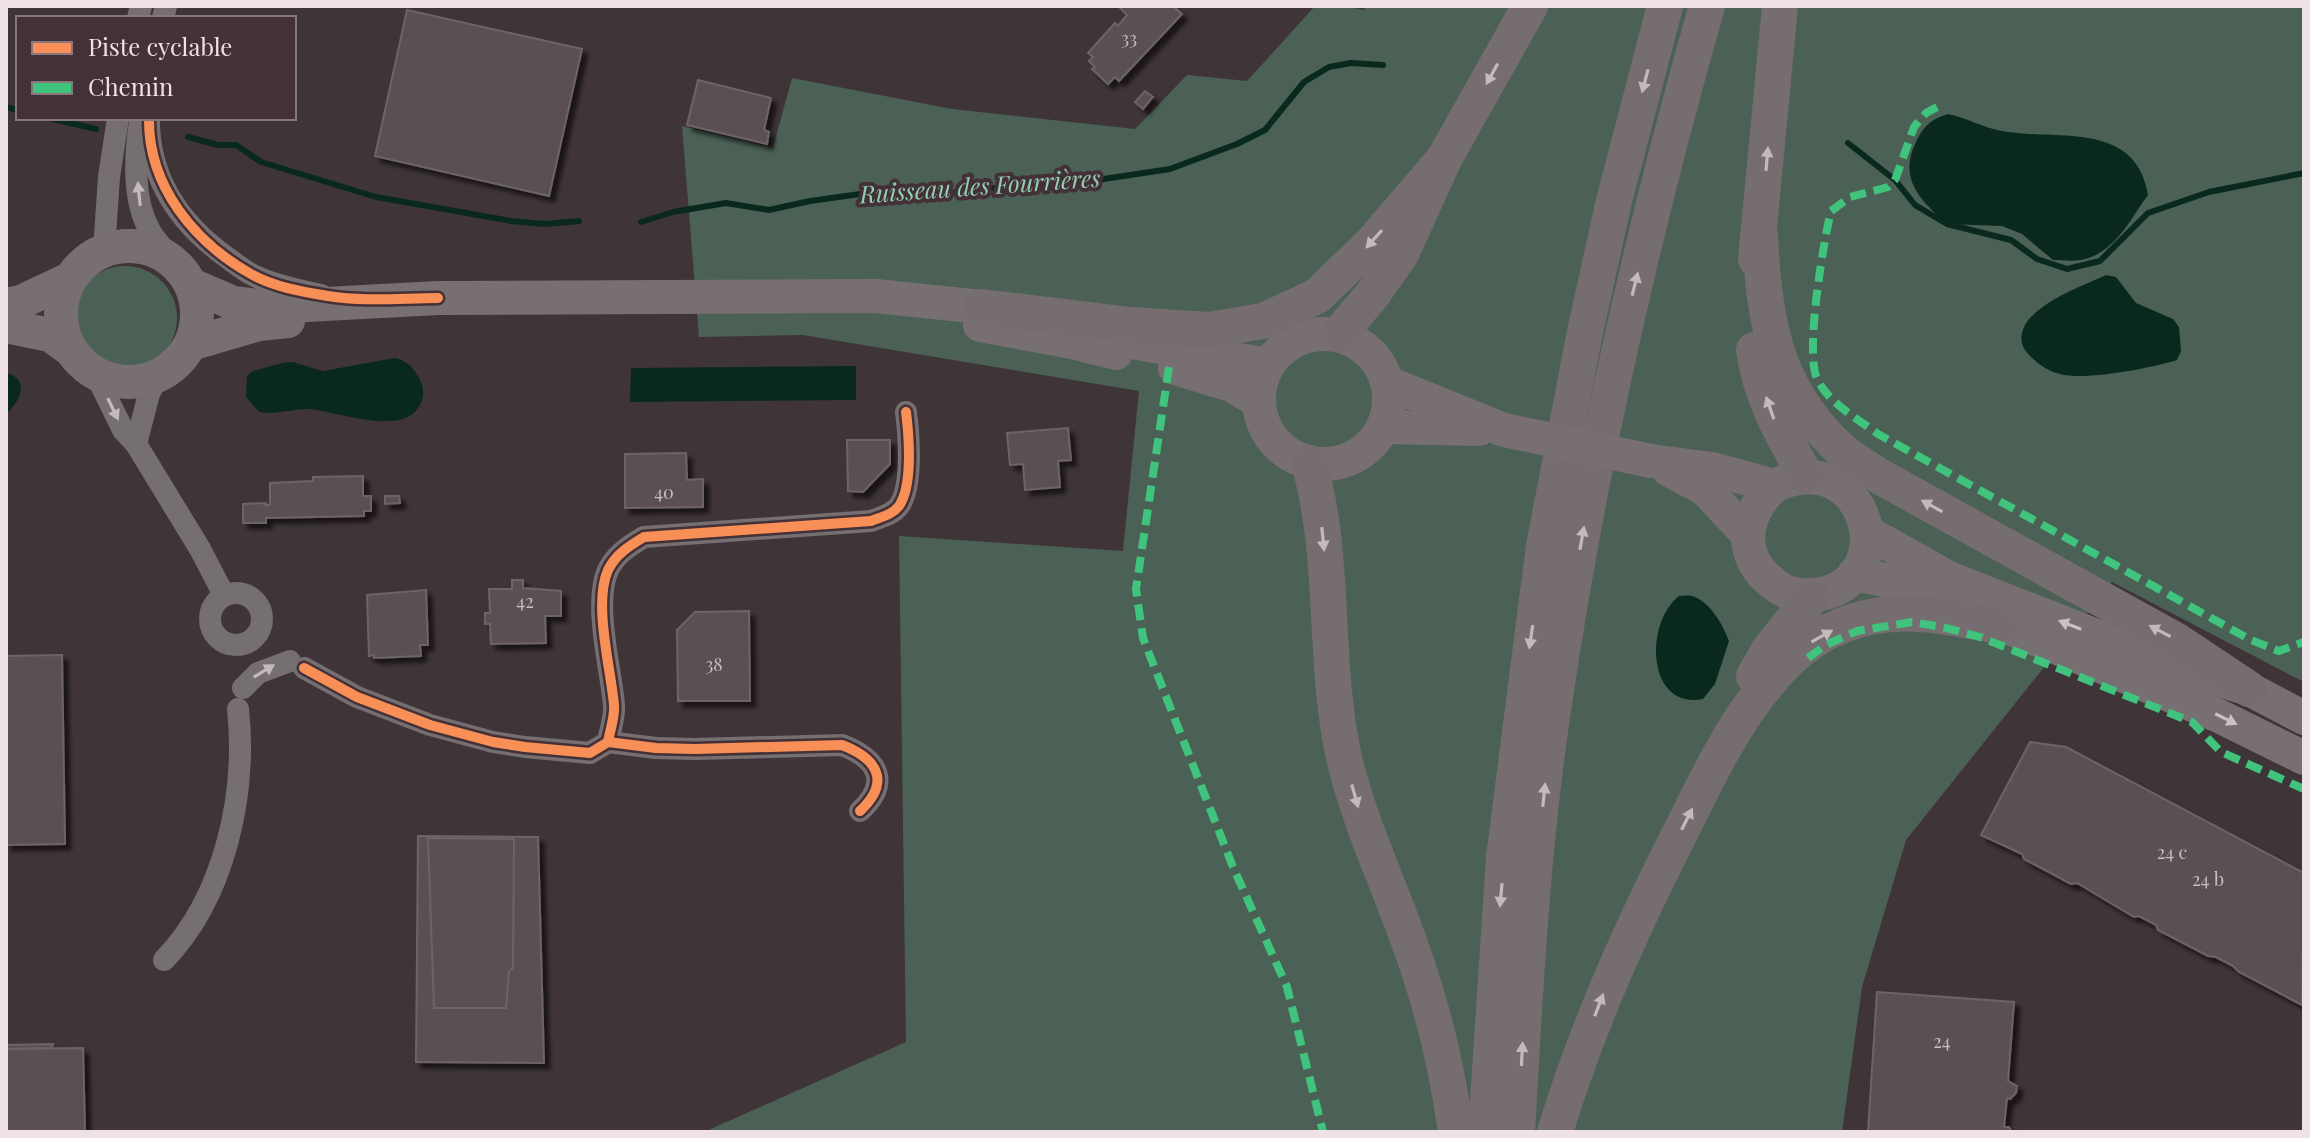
<svg xmlns="http://www.w3.org/2000/svg" width="2310" height="1138" font-family="'Playfair Display',serif">
<style>
.green{fill:#4b6156}
.water{fill:#09291e}
.lines{fill:none;stroke-linecap:round;stroke-linejoin:round}
.stream{stroke:#09291e;stroke-width:6}
.building{fill:#5a4f52;stroke:#6d6467;stroke-width:2;filter:url(#shadow)}
.minor{stroke:#756f71;stroke-width:22}
.primary{stroke:#776f72;stroke-width:34}
.trunk{stroke:#766d70;stroke-width:36}
.primary-bridge{stroke:#776f72;stroke-width:34}
.quiet{stroke:#40c37c;stroke-width:8;stroke-dasharray:16 8;stroke-linecap:butt}
.cycleway-casing{stroke:#443037;stroke-width:15}
.cycleway{stroke:#f78f57;stroke-width:10}
.oneway{fill:#c5b9bd}
.oneway2{fill:#c4babd}
.oneway3{fill:#cbc0c3}
.labels{text-anchor:middle;stroke-width:8;stroke-linejoin:round;paint-order:stroke}
.number-label{font-size:18px;fill:#cabdc1}
.water-label{font-size:24px;font-style:italic;fill:#91d1b3;stroke:#443037}
</style>
<defs>
<filter id="shadow"><feDropShadow dx="5.5" dy="5.5" stdDeviation="2" flood-color="#0009"/></filter>
</defs>
<rect width="100%" height="100%" fill="#3f3538"/>
<g class="green">
<path d="M 1315,6 L 1343,6 L 1364,10 L 1366,6 L 2304,6 L 2304,682 L 2112,582 L 1906,840 L 1862,987 L 1842,1132 L 704,1132 L 906,1042 L 899,536 L 1123,551 L 1139,391 L 803,335 L 699,337 L 682,126 L 773,148 L 792,78 L 952,109 L 1135,129 L 1187,75 L 1247,81 Z"/>
<circle cx="125" cy="318" r="52"/>
</g>
<g class="water">
<path d="M 1948,114 C 1967,118 1984,128 2002,131 C 2056,141 2136,120 2148,195 C 2131,218 2116,251 2085,259 C 2076,262 2063,260 2053,260 L 2022,234 L 2002,226 L 1947,224 C 1920,200 1898,179 1916,142 C 1924,125 1932,119 1948,114 Z"/>
<path d="M 2106,275 L 2116,277 L 2136,303 L 2173,319 L 2179,327 L 2181,351 L 2177,360 C 2152,368 2085,381 2060,374 C 2047,371 2033,361 2025,350 C 2018,340 2022,326 2031,317 C 2051,297 2080,287 2106,275 Z"/>
<path d="M 395,358 C 408,361 415,369 421,382 C 424,390 424,398 420,405 C 403,438 337,411 308,409 C 291,409 276,415 259,412 L 246,397 L 247,376 L 253,371 L 282,363 L 292,362 L 323,371 Z"/>
<path d="M 856,366 L 856,400 L 630,402 L 631,368 Z"/>
<path d="M 6,373 C 31,379 20,402 6,414 Z"/>
<path d="M 1679,596 C 1683,596 1688,595 1692,596 C 1710,601 1723,625 1729,641 L 1715,684 L 1703,699 C 1647,710 1644,623 1679,596 Z"/>
</g>
<g class="lines">
<g class="stream">
<path d="M 6,107 L 18,110"/>
<path d="M 49,118 L 96,129"/>
<path d="M 188,137 L 218,145 L 236,145 L 261,162 L 376,197 L 511,221 L 545,224 L 579,221"/>
<path d="M 1848,143 L 1895,180 L 1915,205 L 1947,224 L 2011,240 L 2037,259 L 2067,269 L 2100,261 L 2148,213 L 2209,192 L 2304,173"/>
<path d="M 641,222 L 673,212 L 726,203 L 769,210 L 810,201 L 882,191 L 922,187 L 945,194 L 989,188 L 1044,188 L 1170,169 L 1237,144 L 1265,130 L 1304,82 L 1329,67 L 1351,63 L 1383,65"/>
</g>
</g>
<g class="building">
<path d="M 1122,6 L 1173,6 L 1182,14 L 1119,81 L 1115,77 L 1108,84 L 1092,69 L 1095,67 L 1089,61 L 1093,57 L 1088,53 L 1115,23 L 1118,26 L 1127,15 L 1120,8 Z"/>
<path d="M 407,10 L 582,49 L 549,196 L 375,156 Z"/>
<path d="M 698,80 L 771,98 L 764,130 L 769,132 L 767,144 L 687,125 Z"/>
<path d="M 1145,91 L 1153,97 L 1143,109 L 1135,102 Z"/>
<path d="M 1068,428 L 1071,460 L 1058,461 L 1060,487 L 1025,490 L 1023,464 L 1010,465 L 1007,433 Z"/>
<path d="M 847,440 L 890,440 L 890,464 L 863,492 L 848,491 Z"/>
<path d="M 686,453 L 687,480 L 703,479 L 703,507 L 625,508 L 625,454 Z"/>
<path d="M 363,476 L 363,496 L 371,496 L 371,511 L 364,511 L 364,516 L 266,518 L 266,523 L 243,523 L 243,504 L 266,503 L 265,505 L 270,505 L 270,483 L 313,481 L 313,477 Z"/>
<path d="M 385,496 L 399,496 L 400,503 L 385,504 Z"/>
<path d="M 512,580 L 523,580 L 523,588 L 561,591 L 561,616 L 545,616 L 546,643 L 491,644 L 490,624 L 485,624 L 485,613 L 490,613 L 489,589 L 512,589 Z"/>
<path d="M 426,590 L 428,645 L 420,645 L 421,656 L 374,658 L 374,655 L 369,656 L 367,595 Z"/>
<path d="M 749,611 L 750,701 L 678,701 L 677,630 L 695,612 Z"/>
<path d="M 62,655 L 65,844 L 6,845 L 6,656 Z"/>
<path d="M 2030,742 L 2066,747 L 2304,873 L 2302,1005 L 2239,972 L 2233,966 L 2216,957 L 2208,956 L 2158,930 L 2156,925 L 2139,916 L 2134,917 L 2077,883 L 2071,884 L 2024,859 L 2022,854 L 1981,835 Z"/>
<path d="M 418,836 L 538,837 L 544,1063 L 416,1062 Z"/>
<path d="M 428,838 L 514,839 L 513,968 L 509,971 L 506,1008 L 434,1008 Z"/>
<path d="M 1877,992 L 2014,1002 L 2008,1081 L 2017,1086 L 2016,1093 L 2010,1099 L 2007,1098 L 2004,1127 L 2009,1127 L 2012,1132 L 1868,1132 Z"/>
<path d="M 53,1044 L 52,1048 L 6,1049 L 6,1045 Z"/>
<path d="M 83,1048 L 85,1132 L 6,1132 L 6,1049 Z"/>
</g>
<g class="lines">
<g class="minor">
<path d="M 138,18 L 141,6"/>
<path d="M 163,18 L 166,6"/>
<path d="M 149,118 C 148,179 181,225 229,259 C 237,265 246,272 255,276 C 276,286 299,290 321,295"/>
<path d="M 140,121 C 135,156 132,199 150,231 C 156,242 166,251 173,261"/>
<path d="M 104,250 L 109,177 L 118,118"/>
<path d="M 94,371 L 123,430 L 136,444 L 200,549 L 224,595"/>
<path d="M 136,444 L 149,394 L 159,375"/>
<circle cx="236" cy="619" r="26"/>
<path d="M 304,668 L 357,697 L 430,725 L 493,742 L 525,747 L 590,753 L 608,742 L 656,748 L 695,749 L 842,745 C 878,759 891,782 860,811"/>
<path d="M 243,688 L 258,673 L 290,661"/>
<path d="M 608,742 C 610,730 615,717 614,705 C 611,669 593,604 608,570 C 616,554 629,546 644,537 L 871,521 C 881,517 892,515 899,506 C 913,486 909,436 906,412"/>
<path d="M 164,960 C 225,897 247,794 238,709"/>
</g>
<g class="primary">
<circle cx="129" cy="314" r="68"/>
<path d="M 191,285 L 233,303 L 269,307 L 438,298 L 876,296 L 981,307 L 1009,314"/>
<path d="M 6,305 L 21,302 L 70,279"/>
<path d="M 980,325 L 1072,342 L 1116,353"/>
<path d="M 6,326 L 50,335 L 71,350"/>
<circle cx="1324" cy="399" r="65"/>
<path d="M 1095,335 L 1203,355 L 1268,364"/>
<path d="M 191,344 L 259,324 L 288,321"/>
<path d="M 1175,368 L 1231,385 L 1258,401"/>
<path d="M 1388,383 L 1504,430"/>
<path d="M 1384,427 L 1479,429"/>
<path d="M 1651,461 L 1712,469 L 1774,486 C 1865,442 1904,577 1821,594 C 1805,597 1788,595 1775,585 C 1737,557 1742,516 1774,486"/>
<path d="M 1669,470 L 1705,489 L 1748,535"/>
<path d="M 1867,532 L 1949,578 L 2173,666 L 2249,689 L 2304,718"/>
<path d="M 1854,574 L 1885,580 L 1924,592 L 2219,716 L 2304,758"/>
</g>
<g class="trunk">
<path d="M 1760,237 C 1764,318 1774,386 1836,445 C 1848,458 1866,467 1881,477 L 2177,641 L 2249,689"/>
<path d="M 1756,259 L 1780,6"/>
<path d="M 981,307 L 1130,325 L 1209,330 L 1263,321 L 1317,296 L 1372,243 L 1444,159"/>
<path d="M 1339,334 L 1373,294 L 1401,254 L 1444,159 L 1530,6"/>
<path d="M 1754,350 C 1760,396 1783,436 1806,476"/>
<path d="M 1309,463 C 1337,560 1322,663 1345,762 C 1360,823 1387,880 1408,939 C 1431,1001 1447,1066 1456,1132"/>
<path d="M 1754,676 L 1769,650 L 1812,596"/>
<path d="M 1486,1132 L 1504,857 L 1544,546 L 1585,332 L 1614,201 L 1665,6"/>
<path d="M 1517,1132 C 1525,991 1532,849 1553,710 C 1588,472 1641,237 1707,6"/>
<path d="M 1555,1132 C 1588,1024 1633,925 1684,825 C 1712,768 1742,706 1788,661 C 1803,646 1823,633 1843,625 C 1894,604 1947,616 1998,626"/>
</g>
<path class="primary-bridge" d="M 1504,430 L 1651,461"/>
<g class="quiet">
<path d="M 1937,107 L 1926,113 L 1914,127 L 1895,180 L 1888,187 L 1850,197 L 1831,211 C 1823,244 1806,347 1816,376 C 1826,402 1857,418 1878,434 L 2251,640 L 2279,651 L 2304,642"/>
<path d="M 1169,367 L 1136,589 L 1143,638 L 1233,867 L 1287,987 L 1323,1132"/>
<path d="M 1808,658 L 1826,645 L 1857,631 L 1912,622 L 1942,627 L 1980,637 L 2192,722 L 2221,752 L 2304,789"/>
</g>
<g class="cycleway-casing">
<g id="cycleway">
<path d="M 149,118 C 148,186 194,242 251,274 C 274,287 303,292 328,296 C 363,302 403,298 438,298"/>
<path d="M 304,668 L 357,697 L 430,725 L 493,742 L 525,747 L 590,753 L 608,742 L 656,748 L 695,749 L 842,745 C 878,759 891,782 860,811"/>
<path d="M 608,742 C 610,730 615,717 614,705 C 611,669 593,604 608,570 C 616,554 629,546 644,537 L 871,521 C 881,517 892,515 899,506 C 913,486 909,436 906,412"/>
</g>
</g>
<use href="#cycleway" class="cycleway"/>
</g>
<defs><path id="oneway-solid" d="M-6-.8H1V-3.2L6.5 0L1 3.2V.8H-6Z" transform="scale(2)"/></defs>
<g class="oneway">
<use href="#oneway-solid" transform="translate(1492 74) rotate(119)"/>
<use href="#oneway-solid" transform="translate(1645 81) rotate(105)"/>
<use href="#oneway-solid" transform="translate(1767 159) rotate(-85)"/>
<use href="#oneway-solid" transform="translate(1374 239) rotate(132)"/>
<use href="#oneway-solid" transform="translate(1635 284) rotate(-76)"/>
<use href="#oneway-solid" transform="translate(1770 408) rotate(-109)"/>
<use href="#oneway-solid" transform="translate(1932 506) rotate(-151)"/>
<use href="#oneway-solid" transform="translate(1582 538) rotate(-80)"/>
<use href="#oneway-solid" transform="translate(1323 539) rotate(84)"/>
<use href="#oneway-solid" transform="translate(2160 631) rotate(-152)"/>
<use href="#oneway-solid" transform="translate(1822 636) rotate(-29)"/>
<use href="#oneway-solid" transform="translate(1531 637) rotate(98)"/>
<use href="#oneway-solid" transform="translate(1544 795) rotate(-84)"/>
<use href="#oneway-solid" transform="translate(1355 796) rotate(74)"/>
<use href="#oneway-solid" transform="translate(1687 819) rotate(-63)"/>
<use href="#oneway-solid" transform="translate(1501 895) rotate(95)"/>
<use href="#oneway-solid" transform="translate(1599 1005) rotate(-69)"/>
<use href="#oneway-solid" transform="translate(1522 1054) rotate(-87)"/>
</g>
<g class="oneway2">
<use href="#oneway-solid" transform="translate(139 194) rotate(-96)"/>
<use href="#oneway-solid" transform="translate(113 409) rotate(64)"/>
<use href="#oneway-solid" transform="translate(264 671) rotate(-31)"/>
</g>
<g class="oneway3">
<use href="#oneway-solid" transform="translate(2070 625) rotate(-159)"/>
<use href="#oneway-solid" transform="translate(2226 719) rotate(26)"/>
</g>
<g class="labels">
<g class="number-label">
<text x="1129" y="45">33</text>
<text x="664" y="499">40</text>
<text x="525" y="608">42</text>
<text x="714" y="671">38</text>
<text x="2172" y="859">24 c</text>
<text x="2208" y="886">24 b</text>
<text x="1942" y="1048">24</text>
</g>
<g class="water-label">
<text transform="translate(980 187) rotate(-4)" y="8">Ruisseau des Fourrières</text>
</g>
</g>
<rect width="2310" height="1138" fill="none" stroke="#efe2e6" stroke-width="16"/>
<rect x="16" y="16" width="280" height="104" fill="#443037" stroke="#88777d" stroke-width="2"/>
<rect x="32" y="42" width="40" height="12" fill="#f78f57" stroke="#88777d" stroke-width="2"/>
<text x="88" y="56" font-size="24" fill="#efe2e6">Piste cyclable</text>
<rect x="32" y="82" width="40" height="12" fill="#40c37c" stroke="#88777d" stroke-width="2"/>
<text x="88" y="96" font-size="24" fill="#efe2e6">Chemin</text>
</svg>
